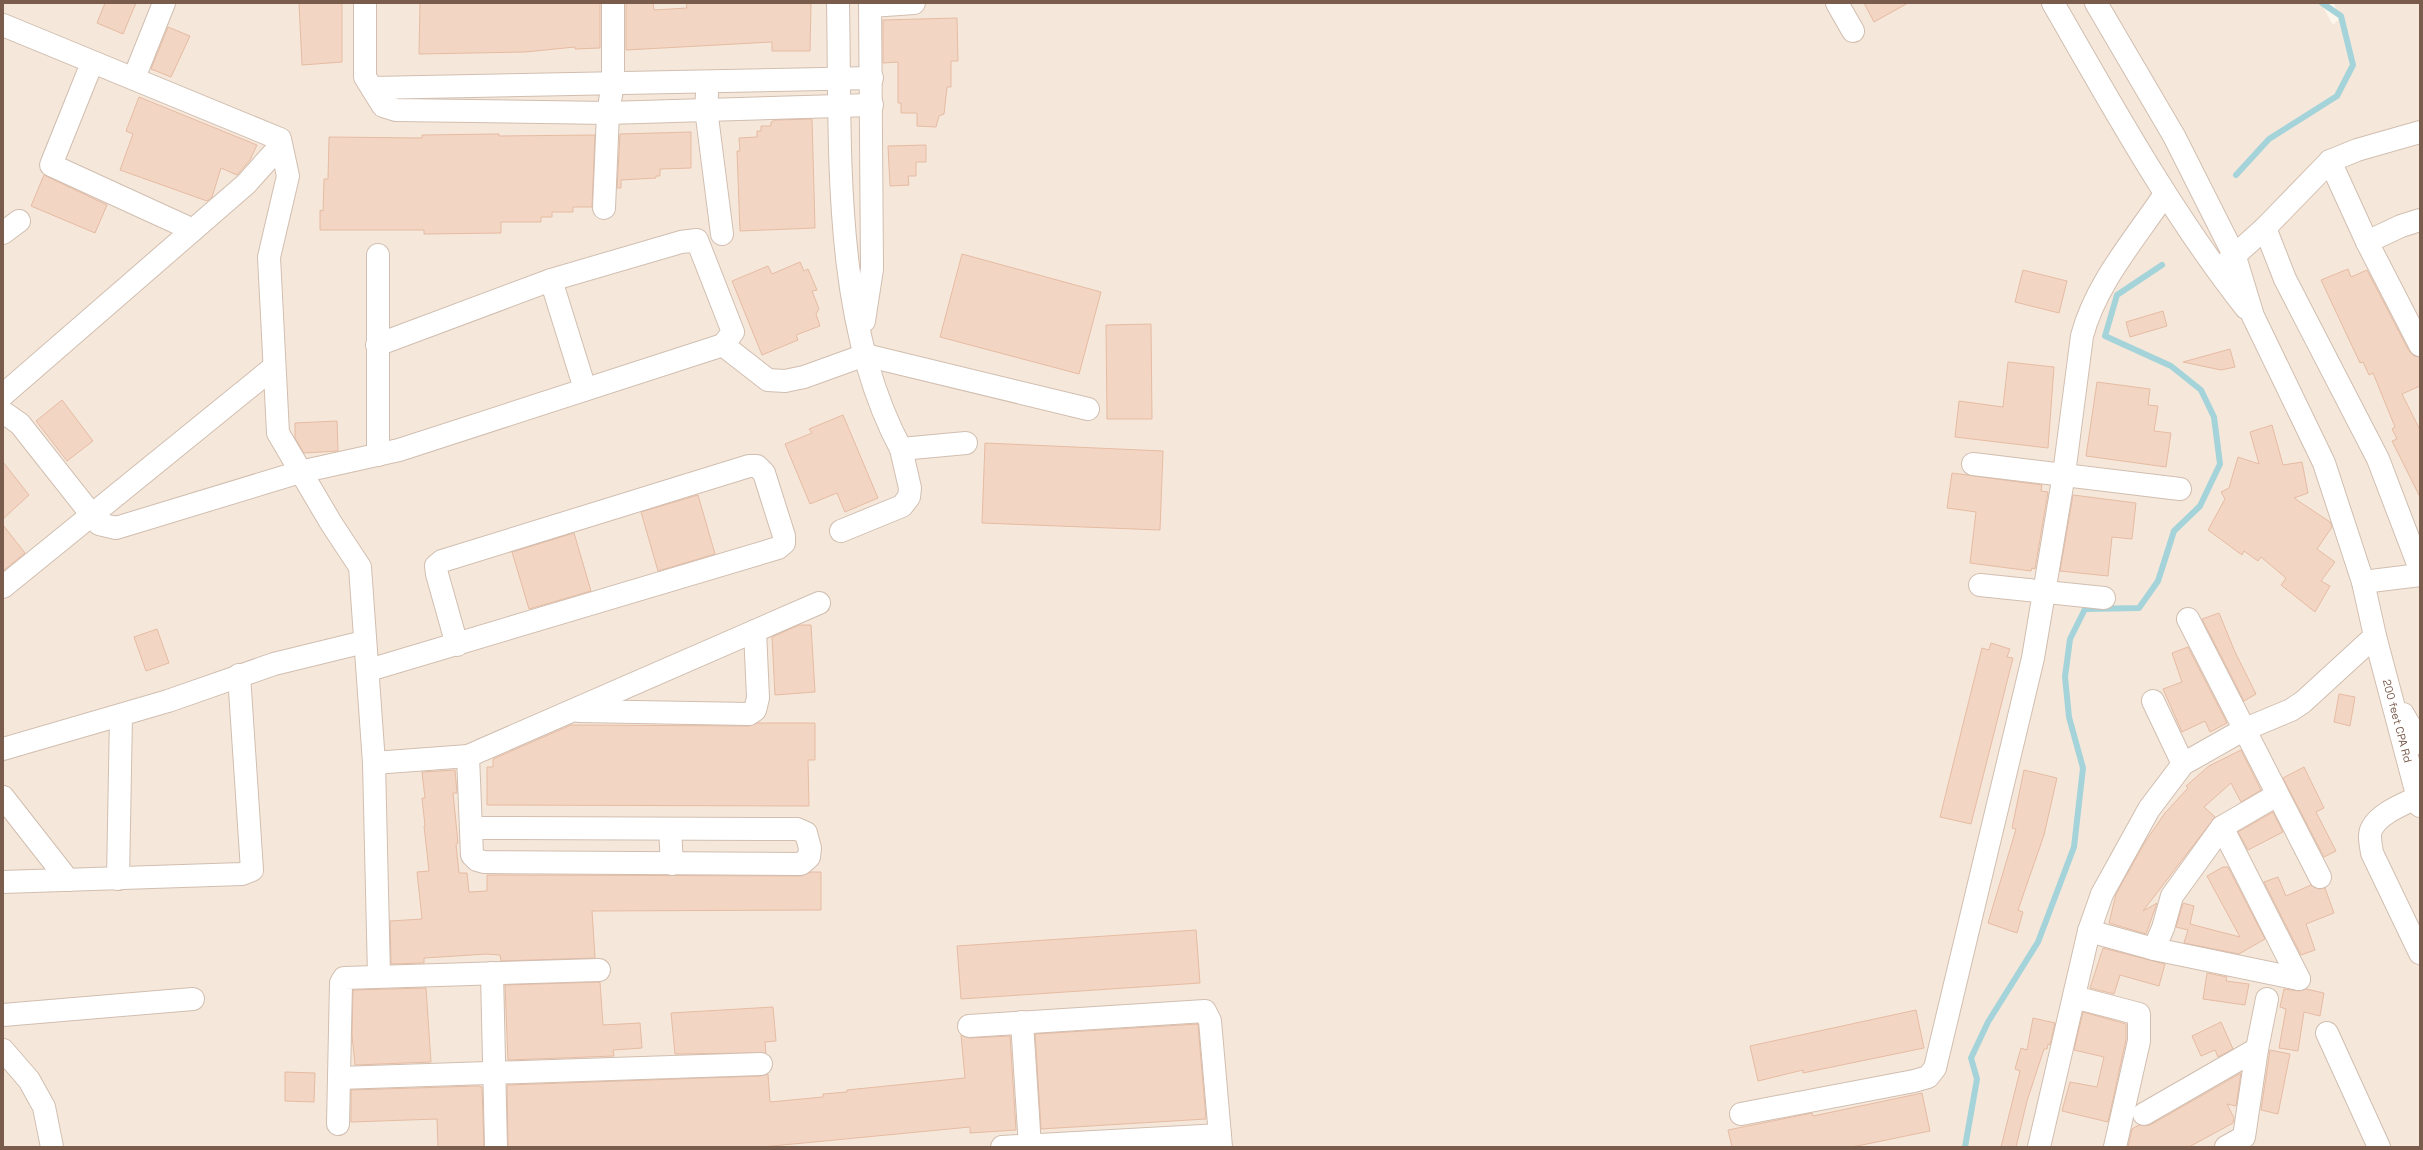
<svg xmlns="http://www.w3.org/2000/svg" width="2423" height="1150" font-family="'Space Grotesk',sans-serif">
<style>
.residential{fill:#f5e8da}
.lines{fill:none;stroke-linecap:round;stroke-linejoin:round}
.stream{stroke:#a5d3da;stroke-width:6}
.building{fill:#f3d5c3;stroke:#e6bba3}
.minor-casing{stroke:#d1beb0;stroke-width:24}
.minor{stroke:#fff;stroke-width:22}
.labels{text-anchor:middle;stroke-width:3;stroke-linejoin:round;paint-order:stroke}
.street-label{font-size:11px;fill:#7a5c4d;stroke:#fffaf3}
</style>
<rect width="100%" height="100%" fill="#fdf6ec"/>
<path class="residential" d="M 3,3 L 2321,3 L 2333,25 L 2339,19 L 2334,3 L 2420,3 L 2420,1147 L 3,1147 Z"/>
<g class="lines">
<g class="stream">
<path d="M 2236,175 L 2269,139 L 2337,96 L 2353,65 L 2341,16 L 2322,3"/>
<path d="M 1965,1147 L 1977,1079 L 1971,1058 L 1988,1022 L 2038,942 L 2074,847 L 2083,768 L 2069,717 L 2065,677 L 2070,639 L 2085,609 L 2139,608 L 2158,581 L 2174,531 L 2200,506 L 2220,464 L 2214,417 L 2201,390 L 2171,366 L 2105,336 L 2117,295 L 2162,265"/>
</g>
</g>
<g class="building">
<path d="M 105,3 L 136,3 L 123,34 L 97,23 Z"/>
<path d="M 299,3 L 342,3 L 342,62 L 302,65 Z"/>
<path d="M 420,3 L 600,3 L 600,48 L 575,49 L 575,47 L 525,52 L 419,54 Z"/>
<path d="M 626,3 L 653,3 L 654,10 L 687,8 L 686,3 L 811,3 L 810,51 L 772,51 L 772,42 L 626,50 Z"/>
<path d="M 1864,3 L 1908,3 L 1874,22 Z"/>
<path d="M 957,18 L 958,61 L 951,61 L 951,87 L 947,87 L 944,114 L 939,116 L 936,127 L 917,126 L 917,113 L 901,113 L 901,103 L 898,103 L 898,62 L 883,63 L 883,20 Z"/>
<path d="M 168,27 L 190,36 L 171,77 L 151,69 Z"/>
<path d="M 139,97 L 257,145 L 250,160 L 237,175 L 221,168 L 212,197 L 207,201 L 120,170 L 133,134 L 126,131 Z"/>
<path d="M 812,119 L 815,228 L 740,231 L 737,151 L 740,151 L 739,138 L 757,137 L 757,131 L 761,131 L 761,126 L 771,126 L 771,122 L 775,120 Z"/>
<path d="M 691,132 L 691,168 L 660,169 L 660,176 L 656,176 L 656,178 L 621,180 L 621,188 L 617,188 L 620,134 Z"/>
<path d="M 499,134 L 499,136 L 595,135 L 592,207 L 573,207 L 573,212 L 552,212 L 552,217 L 541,217 L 541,222 L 501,222 L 501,233 L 424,234 L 424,230 L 320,230 L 320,210 L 323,211 L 324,179 L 328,179 L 329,137 L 422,138 L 422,135 Z"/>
<path d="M 926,145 L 926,162 L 916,162 L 916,176 L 908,176 L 909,185 L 890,186 L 888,146 Z"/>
<path d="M 44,175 L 107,205 L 95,233 L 31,206 Z"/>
<path d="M 962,254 L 1101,292 L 1079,374 L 940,337 Z"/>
<path d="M 800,262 L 804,271 L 808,269 L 817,290 L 812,291 L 819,309 L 816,314 L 820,326 L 796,335 L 798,340 L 762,355 L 732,281 L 768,266 L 772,274 Z"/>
<path d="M 2348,269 L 2351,277 L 2367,270 L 2409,351 L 2414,356 L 2420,357 L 2420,386 L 2402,394 L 2420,430 L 2420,497 L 2392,441 L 2397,439 L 2392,429 L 2395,427 L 2373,373 L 2369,375 L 2363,362 L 2360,363 L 2321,280 Z"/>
<path d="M 2023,270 L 2067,281 L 2059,313 L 2015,302 Z"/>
<path d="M 2163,311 L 2167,326 L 2130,337 L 2126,322 Z"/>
<path d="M 1151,324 L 1152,419 L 1107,419 L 1106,325 Z"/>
<path d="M 2230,349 L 2235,367 L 2221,370 L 2183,362 Z"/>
<path d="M 2008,362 L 2054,367 L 2048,448 L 1955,437 L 1959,401 L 2003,407 Z"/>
<path d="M 2097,382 L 2150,389 L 2148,405 L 2158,406 L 2154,431 L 2171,433 L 2166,467 L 2086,456 Z"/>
<path d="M 62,400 L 93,441 L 67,461 L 36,421 Z"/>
<path d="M 843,415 L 878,498 L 845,512 L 837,493 L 810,504 L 785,444 L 812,433 L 809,429 Z"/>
<path d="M 337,421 L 338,451 L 304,453 L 295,438 L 295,423 Z"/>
<path d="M 2272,425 L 2283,465 L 2302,462 L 2308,493 L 2294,498 L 2330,522 L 2332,527 L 2317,549 L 2335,562 L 2321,581 L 2330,586 L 2315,612 L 2281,585 L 2286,578 L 2261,557 L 2258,561 L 2244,551 L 2242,555 L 2208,530 L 2225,499 L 2221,492 L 2229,488 L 2238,457 L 2259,464 L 2250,432 Z"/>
<path d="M 985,443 L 1163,451 L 1160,530 L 982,523 Z"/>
<path d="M 3,462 L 29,495 L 3,519 Z"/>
<path d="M 1952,473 L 2042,485 L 2041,491 L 2048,492 L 2035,569 L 2032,568 L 2031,571 L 1970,563 L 1976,512 L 1947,508 Z"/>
<path d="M 698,495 L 715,554 L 658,571 L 641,512 Z"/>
<path d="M 2073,495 L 2136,503 L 2132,539 L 2112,537 L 2108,576 L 2060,571 Z"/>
<path d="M 3,525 L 25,553 L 3,571 Z"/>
<path d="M 574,533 L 591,591 L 529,609 L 512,552 Z"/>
<path d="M 2219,613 L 2235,652 L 2256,694 L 2244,701 L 2202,619 Z"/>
<path d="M 799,625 L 811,625 L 815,692 L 775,695 L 772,637 Z"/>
<path d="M 157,629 L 169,663 L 146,671 L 134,637 Z"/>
<path d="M 1991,643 L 2010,649 L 2007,657 L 2013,658 L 1971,824 L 1940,817 L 1982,648 L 1989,650 Z"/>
<path d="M 2188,647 L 2227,723 L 2210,732 L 2205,721 L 2182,732 L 2163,689 L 2182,682 L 2172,653 Z"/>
<path d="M 2339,694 L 2355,697 L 2350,726 L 2334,722 Z"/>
<path d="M 758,723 L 815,723 L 815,760 L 808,760 L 809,806 L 487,805 L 487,767 L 493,767 L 493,759 L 571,725 L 749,726 Z"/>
<path d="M 2241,750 L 2261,790 L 2241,802 L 2231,783 L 2204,807 L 2215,817 L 2143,911 L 2157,903 L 2146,934 L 2109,923 L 2116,894 L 2145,842 L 2165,813 L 2188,788 L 2186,786 L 2209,766 Z"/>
<path d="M 2304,767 L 2324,808 L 2316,812 L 2336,851 L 2324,857 L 2283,778 Z"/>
<path d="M 455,770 L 457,793 L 453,793 L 458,843 L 456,844 L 459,873 L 467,873 L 469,892 L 487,891 L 487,875 L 801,876 L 811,872 L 821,872 L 821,910 L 592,911 L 595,958 L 501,961 L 500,955 L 487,954 L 424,958 L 424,963 L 391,964 L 390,921 L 422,919 L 417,872 L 429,871 L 424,826 L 425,826 L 422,798 L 425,798 L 422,772 Z"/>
<path d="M 2024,770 L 2057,778 L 2044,835 L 2018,910 L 2023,912 L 2017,933 L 1988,923 L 2016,829 L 2012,828 Z"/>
<path d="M 2273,812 L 2283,832 L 2248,850 L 2238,832 Z"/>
<path d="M 2223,867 L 2228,867 L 2265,939 L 2239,954 L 2184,943 L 2188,930 L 2176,927 L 2183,903 L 2194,906 L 2190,924 L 2240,937 L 2207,876 Z"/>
<path d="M 2278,877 L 2286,896 L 2311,885 L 2319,889 L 2325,888 L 2334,913 L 2306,924 L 2315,950 L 2301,955 L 2264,882 Z"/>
<path d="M 1196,930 L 1200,983 L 961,999 L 957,946 Z"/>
<path d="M 2103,948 L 2165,964 L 2159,986 L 2120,975 L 2114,994 L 2090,988 Z"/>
<path d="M 2207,973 L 2227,977 L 2226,981 L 2249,984 L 2245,1005 L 2203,999 Z"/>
<path d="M 600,982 L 603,1025 L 640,1023 L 642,1048 L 613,1050 L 614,1056 L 508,1060 L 505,985 Z"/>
<path d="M 426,988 L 431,1062 L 355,1065 L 352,1035 L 353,990 Z"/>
<path d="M 2284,989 L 2299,991 L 2306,989 L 2324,993 L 2320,1016 L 2304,1012 L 2298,1051 L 2279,1048 L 2286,1009 L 2280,1007 Z"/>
<path d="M 773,1007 L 776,1041 L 765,1042 L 766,1053 L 675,1054 L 671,1013 Z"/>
<path d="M 1916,1010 L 1924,1048 L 1803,1073 L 1803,1070 L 1758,1081 L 1750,1046 Z"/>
<path d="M 2083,1012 L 2126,1024 L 2126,1040 L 2108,1122 L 2062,1111 L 2070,1082 L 2097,1087 L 2104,1057 L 2074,1050 Z"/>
<path d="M 2033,1018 L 2055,1023 L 2050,1045 L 2048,1044 L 2047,1049 L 2044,1049 L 2027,1101 L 2016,1147 L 2001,1147 L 2020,1071 L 2015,1069 L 2021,1048 L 2027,1050 Z"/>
<path d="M 2221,1022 L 2233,1049 L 2218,1057 L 2215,1050 L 2201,1056 L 2192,1036 Z"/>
<path d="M 1198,1024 L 1206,1119 L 1041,1129 L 1035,1034 Z"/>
<path d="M 961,1035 L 970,1038 L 1010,1036 L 1016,1130 L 970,1133 L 970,1127 L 762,1147 L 508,1147 L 507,1085 L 761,1076 L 768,1074 L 770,1102 L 823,1097 L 823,1094 L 847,1092 L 847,1090 L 965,1078 Z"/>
<path d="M 2270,1050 L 2290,1054 L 2278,1114 L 2261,1110 Z"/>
<path d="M 285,1072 L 315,1073 L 314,1102 L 285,1101 Z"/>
<path d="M 2241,1073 L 2236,1106 L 2227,1104 L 2234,1118 L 2233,1123 L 2189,1147 L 2128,1147 L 2132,1129 L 2139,1125 L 2150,1125 Z"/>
<path d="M 478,1086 L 482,1087 L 484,1147 L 438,1147 L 437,1119 L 351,1122 L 351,1090 Z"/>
<path d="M 1922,1093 L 1930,1131 L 1867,1144 L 1851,1147 L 1732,1147 L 1728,1130 L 1812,1113 L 1813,1116 Z"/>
</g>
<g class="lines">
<g class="minor-casing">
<g id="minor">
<path d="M 365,3 L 365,77 L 383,106 L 396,110 L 608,113 L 872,105"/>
<path d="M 838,3 C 841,147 831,319 901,449 L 966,443"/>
<path d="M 1837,3 L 1853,31"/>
<path d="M 2053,3 C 2113,107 2171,213 2246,308"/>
<path id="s1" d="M 2096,3 L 2174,136 L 2235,257 L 2253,316 L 2324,463 L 2363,582 L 2375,636 L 2420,806"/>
<path d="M 871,6 L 914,3"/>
<path d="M 3,25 L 280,139 L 288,176 L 269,257 L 278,433 L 331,523 L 360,567 L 374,763 L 379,976"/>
<path d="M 92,63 L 51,165 L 193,230"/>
<path d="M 134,78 L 164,3"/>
<path d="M 372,88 L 872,78"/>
<path d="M 707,94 L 706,109 L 722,234"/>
<path d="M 2420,132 L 2357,150 L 2330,161 L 2265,228 L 2285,279 L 2378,459 L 2420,569"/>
<path d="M 2330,161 L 2367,242 L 2420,345"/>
<path d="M 604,208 L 608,113 L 613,83 L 613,3"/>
<path d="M 3,233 L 19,221"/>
<path d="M 2367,242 L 2401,226 L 2420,220"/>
<path d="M 378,255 L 378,455"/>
<path d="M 2224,265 L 2265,228"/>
<path d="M 551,280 L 585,389"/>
<path d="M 864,321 L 872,269 L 870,3"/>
<path d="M 723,345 L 768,380 L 785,381 L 804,377 L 865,355 L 1088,409"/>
<path d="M 3,395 L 246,184 L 281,145"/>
<path d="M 3,412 L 20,424 L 99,524 L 116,528 L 300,472 L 399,450 L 723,345 L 733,332 L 697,240 L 681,242 L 551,280 L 377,345"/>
<path d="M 1973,464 L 2180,489"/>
<path d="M 841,531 L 902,506 L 909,497 L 910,488 L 901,449"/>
<path d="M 2363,582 L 2420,575"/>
<path d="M 1980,585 L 2104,598"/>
<path d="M 3,587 L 274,367"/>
<path d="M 2188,619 L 2320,877"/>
<path d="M 369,670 L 778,548 L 784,543 L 784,536 L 764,473 L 757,466 L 749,466 L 442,561 L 436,566 L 437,574 L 457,645"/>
<path d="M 2153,701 L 2183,764"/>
<path d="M 579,711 L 749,714 L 755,710 L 758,698 L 755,631"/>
<path d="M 2403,714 L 2420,743"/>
<path d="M 3,749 L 168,701 L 274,664 L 364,642"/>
<path d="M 468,756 L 472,855 L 477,860 L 484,862 L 801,864 L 809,857 L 810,848 L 806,833 L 797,829 L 471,828"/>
<path d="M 374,763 L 468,756 L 819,603"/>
<path d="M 3,797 L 68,880"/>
<path d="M 2416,798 C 2402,805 2380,813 2372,828 C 2368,835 2371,845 2372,853 L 2420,953"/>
<path d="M 2222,827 L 2299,979"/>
<path d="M 670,829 L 672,864"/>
<path d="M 118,879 L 121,716"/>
<path d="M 3,882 L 242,874 L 252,870 L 239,675"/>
<path d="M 2089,931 L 2154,949 L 2299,979"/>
<path d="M 2154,949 L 2163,928 L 2172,896 L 2222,827 L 2277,795"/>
<path d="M 492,973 L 496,1147"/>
<path d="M 2074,997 L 2139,1014 L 2139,1041 L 2115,1147"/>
<path d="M 3,1015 L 193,999"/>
<path d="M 1022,1022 L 1030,1147"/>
<path d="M 969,1026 L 1205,1011 L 1210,1021 L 1221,1147"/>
<path d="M 2327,1033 L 2379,1147"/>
<path d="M 2257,1049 L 2267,999"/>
<path d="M 3,1050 L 29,1080 L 44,1107 L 52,1147"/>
<path d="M 339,1078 L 761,1064"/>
<path d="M 1741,1114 L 1914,1081 L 1928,1077 L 1935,1068 L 2033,658 L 2064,474 L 2082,336 C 2096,283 2135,239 2165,194"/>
<path d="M 2144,1114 L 2257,1049 L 2244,1137 L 2226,1147"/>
<path d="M 338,1124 L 341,983 L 344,978 L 599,970"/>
<path d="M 1002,1147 L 1220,1135"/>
<path d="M 2039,1147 L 2089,931 L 2102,894 L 2149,809 L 2183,764 L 2243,730 L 2291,710 L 2303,702 L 2375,636"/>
</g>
</g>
<use href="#minor" class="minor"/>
</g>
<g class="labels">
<g class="street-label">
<text dy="4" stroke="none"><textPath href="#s1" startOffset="783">200 feet CPA Rd</textPath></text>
</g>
</g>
<rect width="2423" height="1150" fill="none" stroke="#7a5c4d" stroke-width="8"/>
</svg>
